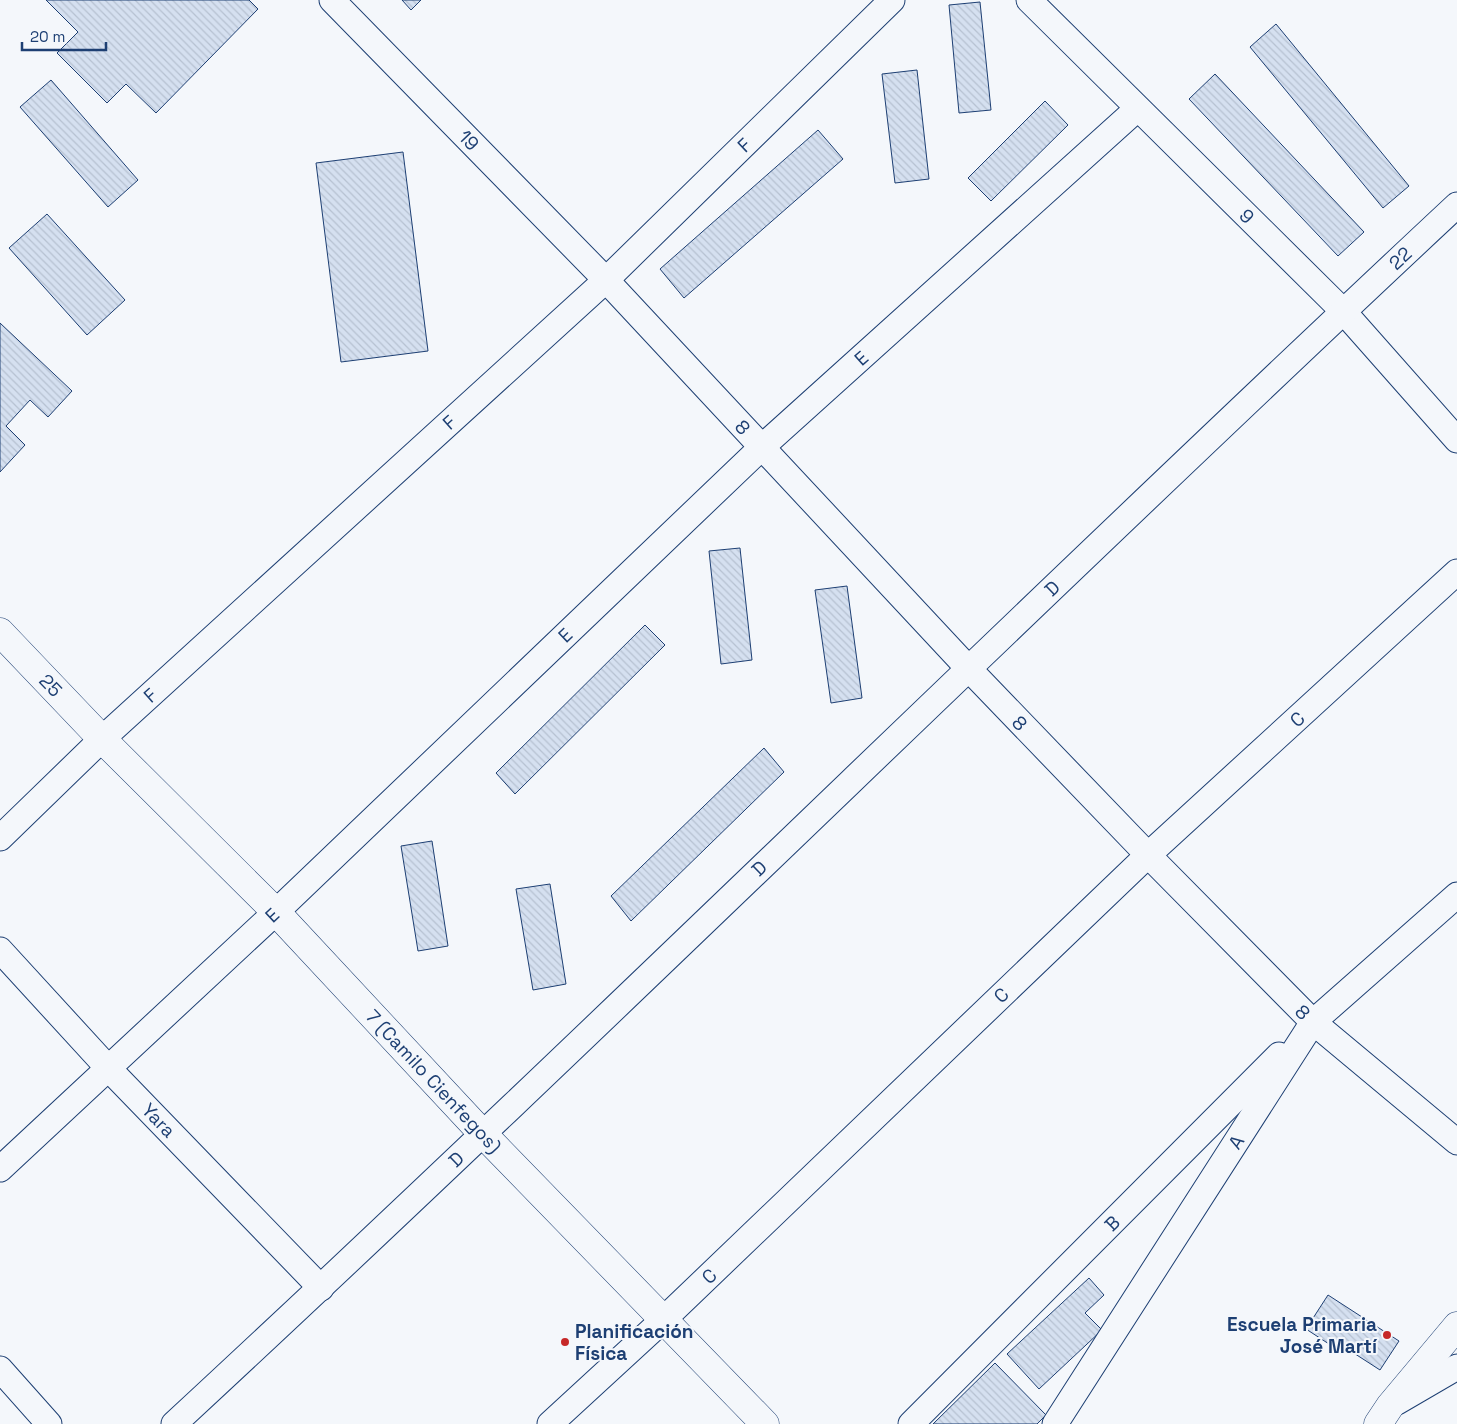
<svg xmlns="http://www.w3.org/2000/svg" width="1457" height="1424" font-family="'Space Grotesk',sans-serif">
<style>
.building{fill:url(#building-back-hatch);stroke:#1d3f73}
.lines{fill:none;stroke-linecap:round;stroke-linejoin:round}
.street-casing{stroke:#1d3f73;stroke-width:27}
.secondary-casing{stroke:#1d3f73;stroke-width:29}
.street{stroke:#f4f7fb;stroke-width:25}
.secondary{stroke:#f4f7fb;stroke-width:28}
.poi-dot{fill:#c62828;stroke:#f4f7fb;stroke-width:2}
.labels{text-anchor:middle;stroke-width:4;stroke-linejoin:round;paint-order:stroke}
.street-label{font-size:19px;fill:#1d3f73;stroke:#f4f7fb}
.poi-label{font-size:19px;font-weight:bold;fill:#1d3f73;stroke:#f4f7fb;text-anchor:end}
</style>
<defs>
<pattern id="building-back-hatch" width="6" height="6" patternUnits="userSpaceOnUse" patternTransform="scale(1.25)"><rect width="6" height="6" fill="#d5e0f0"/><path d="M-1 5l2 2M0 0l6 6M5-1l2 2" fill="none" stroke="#b6c1d1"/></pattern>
</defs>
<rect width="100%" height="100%" fill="#f4f7fb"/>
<g class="building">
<path d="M 46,0 L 249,0 L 258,9 L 156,113 L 126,84 L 107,103 L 57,53 L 78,32 Z"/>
<path d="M 402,0 L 421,0 L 411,10 Z"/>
<path d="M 980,2 L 991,110 L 959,113 L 949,5 Z"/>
<path d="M 1276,24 L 1409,186 L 1383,208 L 1250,47 Z"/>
<path d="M 917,70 L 929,179 L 895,183 L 882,74 Z"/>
<path d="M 1215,74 L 1364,232 L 1338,256 L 1189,99 Z"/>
<path d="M 51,80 L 138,180 L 108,207 L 20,107 Z"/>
<path d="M 1045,101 L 1068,125 L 991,201 L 968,178 Z"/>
<path d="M 818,130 L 843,159 L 684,298 L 660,269 Z"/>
<path d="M 403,152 L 428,351 L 341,362 L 316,163 Z"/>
<path d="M 47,214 L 125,300 L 87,335 L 9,248 Z"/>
<path d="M 0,323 L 72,391 L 48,417 L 30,400 L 6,426 L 25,445 L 0,472 Z"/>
<path d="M 740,548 L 752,660 L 721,664 L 709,551 Z"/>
<path d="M 847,586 L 862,698 L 831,703 L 815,590 Z"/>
<path d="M 645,625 L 665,645 L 515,794 L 496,773 Z"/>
<path d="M 764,748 L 784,772 L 631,921 L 611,896 Z"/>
<path d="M 432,841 L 448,946 L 418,951 L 401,846 Z"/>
<path d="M 550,884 L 566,984 L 533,990 L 516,889 Z"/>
<path d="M 1089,1278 L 1104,1295 L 1085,1313 L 1102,1330 L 1039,1389 L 1007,1354 Z"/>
<path d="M 1328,1295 L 1399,1341 L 1380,1370 L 1332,1339 L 1329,1344 L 1306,1329 Z"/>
<path d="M 995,1363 L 1046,1415 L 1037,1424 L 933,1424 Z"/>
</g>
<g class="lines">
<g class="street-casing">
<g id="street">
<path d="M 332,0 L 606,280 L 968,668 L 1148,855 L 1313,1022 L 1457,1142"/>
<path d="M 1029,0 L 1343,311 L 1457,440"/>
<path d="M 0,838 L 102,739 L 606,280 L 892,0"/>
<path d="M 0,950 L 109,1069 L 321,1288"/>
<path d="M 0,1169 L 276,912 L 762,447 L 1137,109"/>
<path d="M 0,1369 L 49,1424"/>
<path d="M 1397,1402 L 1457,1367"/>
<path d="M 174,1424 C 607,1023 1026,607 1457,205"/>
<path d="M 550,1424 L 663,1320 L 1148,855 L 1457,572"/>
<path d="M 911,1424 L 1279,1055"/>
<path d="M 1055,1424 L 1313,1022 L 1457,895"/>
</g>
</g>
<g class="secondary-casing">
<g id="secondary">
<path d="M 0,632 L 102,739 L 276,912 L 483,1134 L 765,1424"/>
<path d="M 1378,1424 L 1390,1406 L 1457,1326"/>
</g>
</g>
<use href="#street" class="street"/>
<use href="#secondary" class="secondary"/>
</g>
<g class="poi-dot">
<circle cx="1387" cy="1335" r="5"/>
<circle cx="565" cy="1342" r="5"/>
</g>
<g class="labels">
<g class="street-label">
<text transform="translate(469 140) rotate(46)" y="7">19</text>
<text transform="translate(744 145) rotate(-44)" y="7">F</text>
<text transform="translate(1247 216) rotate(45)" y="7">9</text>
<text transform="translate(1400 258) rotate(-43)" y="7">22</text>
<text transform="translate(861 358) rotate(-42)" y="7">E</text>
<text transform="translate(449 422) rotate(-42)" y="7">F</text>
<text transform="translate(743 427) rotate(47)" y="7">8</text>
<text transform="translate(1052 588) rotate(-44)" y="7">D</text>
<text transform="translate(565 635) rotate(-44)" y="7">E</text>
<text transform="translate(51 685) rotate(46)" y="7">25</text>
<text transform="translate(150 695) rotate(-42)" y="7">F</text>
<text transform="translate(1297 719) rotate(-42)" y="7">C</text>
<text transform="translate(1020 723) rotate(46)" y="7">8</text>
<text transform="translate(759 868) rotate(-44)" y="7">D</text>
<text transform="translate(272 915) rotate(-43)" y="7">E</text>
<text transform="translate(1001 995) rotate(-44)" y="7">C</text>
<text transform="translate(1303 1012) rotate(45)" y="7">8</text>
<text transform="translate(434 1081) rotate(47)" y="7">7 (Camilo Cienfegos)</text>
<text transform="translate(159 1120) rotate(46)" y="7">Yara</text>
<text transform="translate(1236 1142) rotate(-57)" y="7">A</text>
<text transform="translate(456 1159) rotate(-44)" y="7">D</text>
<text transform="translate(1112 1223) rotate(-45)" y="7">B</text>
<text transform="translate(709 1276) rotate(-44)" y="7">C</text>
</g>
<g class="poi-label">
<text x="1377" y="1331">Escuela Primaria<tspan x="1377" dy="22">José Martí</tspan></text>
<text x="575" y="1338" text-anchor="start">Planificación<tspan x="575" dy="22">Física</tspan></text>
</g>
</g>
<path d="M22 42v8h84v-8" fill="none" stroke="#1d3f73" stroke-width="2.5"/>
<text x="30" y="42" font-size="15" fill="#1d3f73" stroke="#f4f7fb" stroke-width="4" paint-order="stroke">20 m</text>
</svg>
